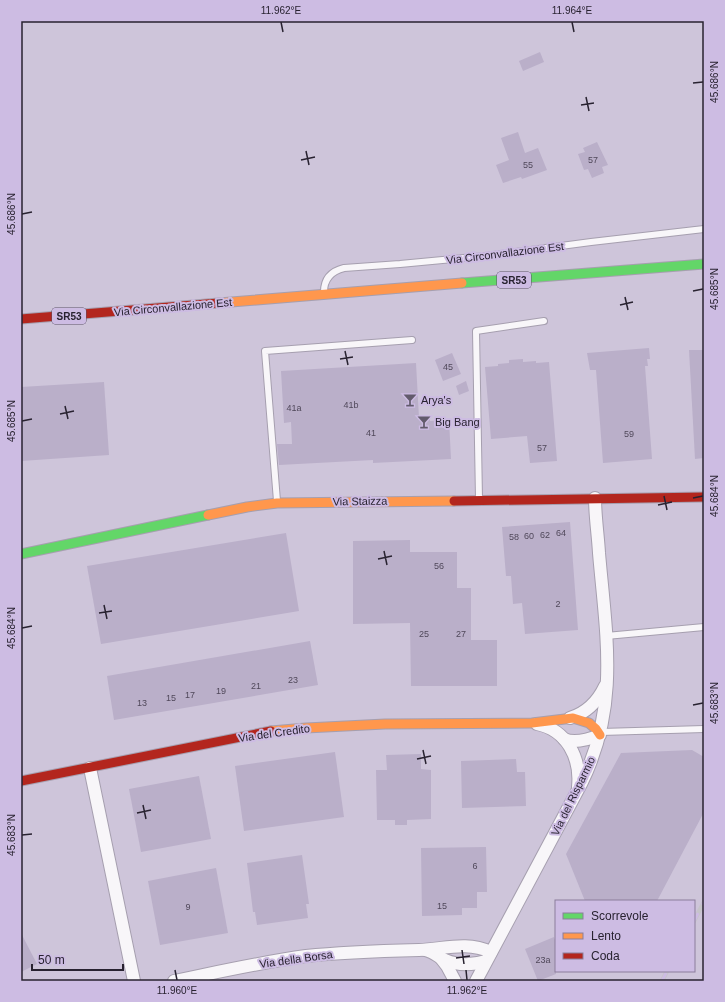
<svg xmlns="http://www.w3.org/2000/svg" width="725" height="1002" font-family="Arial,sans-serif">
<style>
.building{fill:#baafc9}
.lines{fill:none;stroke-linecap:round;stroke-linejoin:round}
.lane-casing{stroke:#a69faf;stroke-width:8}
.street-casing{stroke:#a69faf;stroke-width:14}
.fast-casing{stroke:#a69faf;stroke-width:11}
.slow-casing{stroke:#a69faf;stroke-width:11}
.jam-casing{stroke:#a69faf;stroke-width:11}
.lane{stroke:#f8f6f9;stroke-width:6}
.street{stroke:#f8f6f9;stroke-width:12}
.fast{stroke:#63d668;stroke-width:9}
.slow{stroke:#ff974d;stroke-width:9}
.jam{stroke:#b3261e;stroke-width:9}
.rail-casing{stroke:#c6c4ca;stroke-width:4.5}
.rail{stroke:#cdbce3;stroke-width:3;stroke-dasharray:9;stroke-linecap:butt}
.ticks{fill:none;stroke:#282230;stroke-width:1.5}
.labels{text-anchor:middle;stroke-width:4;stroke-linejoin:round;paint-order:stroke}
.number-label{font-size:9px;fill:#50485a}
.shield{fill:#cdbce3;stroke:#5a5066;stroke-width:1}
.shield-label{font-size:10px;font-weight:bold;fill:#282230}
.street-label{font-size:11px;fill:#282230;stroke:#cdbce3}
.poi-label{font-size:11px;fill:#282230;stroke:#cdbce3;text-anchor:start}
.neatline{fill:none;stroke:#282230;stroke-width:1.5}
.ticks-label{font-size:10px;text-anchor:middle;fill:#282230}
</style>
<rect width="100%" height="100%" fill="#cec5da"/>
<g class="building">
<path d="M 540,52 L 544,62 L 523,71 L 519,61 Z"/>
<path d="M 518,132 L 525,153 L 538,148 L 547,170 L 522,179 L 521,177 L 503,183 L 496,165 L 509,160 L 501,138 Z"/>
<path d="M 597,142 L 608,165 L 602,167 L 604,173 L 592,178 L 588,169 L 584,170 L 578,154 L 585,152 L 583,148 Z"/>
<path d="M 649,348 L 650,359 L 647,359 L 648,366 L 645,366 L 652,459 L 603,463 L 596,370 L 590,370 L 587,353 Z"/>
<path d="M 689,350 L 704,350 L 704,458 L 695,459 Z"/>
<path d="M 452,353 L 461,374 L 443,381 L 435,360 Z"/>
<path d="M 523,359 L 523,362 L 536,361 L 536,363 L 549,362 L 557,461 L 530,463 L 527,436 L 491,439 L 485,367 L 498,366 L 498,364 L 509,363 L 509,360 Z"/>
<path d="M 416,363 L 419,418 L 430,417 L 430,421 L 449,420 L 451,459 L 373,463 L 373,460 L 279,465 L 277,444 L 292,444 L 291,422 L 284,423 L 281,371 Z"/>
<path d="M 466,381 L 469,391 L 459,395 L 456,386 Z"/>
<path d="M 104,382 L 109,455 L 21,461 L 21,387 Z"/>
<path d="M 570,522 L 578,630 L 525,634 L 522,603 L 513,604 L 511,576 L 506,576 L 502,527 Z"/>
<path d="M 286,533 L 299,611 L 101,644 L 87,566 Z"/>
<path d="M 410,540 L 410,552 L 457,552 L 457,588 L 471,588 L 471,640 L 497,640 L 497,686 L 411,686 L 410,623 L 353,624 L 353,541 Z"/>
<path d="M 310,641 L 318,685 L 114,720 L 107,676 Z"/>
<path d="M 692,750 L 704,757 L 704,812 L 657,901 L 585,901 L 566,854 L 621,753 Z"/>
<path d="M 335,752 L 344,817 L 244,831 L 235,766 Z"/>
<path d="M 421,754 L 421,769 L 431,770 L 431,819 L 407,820 L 407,825 L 395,825 L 395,820 L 377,820 L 376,770 L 387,770 L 386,755 Z"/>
<path d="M 516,759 L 517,772 L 525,772 L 526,806 L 462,808 L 461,761 Z"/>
<path d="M 199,776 L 211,839 L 141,852 L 129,789 Z"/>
<path d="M 486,847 L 487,892 L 477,892 L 477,908 L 462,908 L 462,915 L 422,916 L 421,848 Z"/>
<path d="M 302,855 L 309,904 L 306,904 L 308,918 L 257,925 L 255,912 L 253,912 L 247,863 Z"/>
<path d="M 216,868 L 228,933 L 160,945 L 148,881 Z"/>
<path d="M 21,933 L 37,964 L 21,972 Z"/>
<path d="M 554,937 L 556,943 L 556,974 L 538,981 L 525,949 Z"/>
</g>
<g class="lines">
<g class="lane-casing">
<g id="lane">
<path d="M 324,292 C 324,278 332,271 344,268 L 400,264 L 485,256 L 591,242 L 704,229"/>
<path d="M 479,499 L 476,331 L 544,321"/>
<path d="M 277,501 L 265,351 L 412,340"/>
<path d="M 606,636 L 704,627"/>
<path d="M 601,732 L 704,729"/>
</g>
</g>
<g class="street-casing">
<g id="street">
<path d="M 570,718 C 586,713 598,701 605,686"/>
<path d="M 537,724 C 567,730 581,758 578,787"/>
<path d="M 564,739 C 575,744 590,739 600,735"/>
<path d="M 90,768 L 134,981"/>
<path d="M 425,950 C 434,952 438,957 445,960 C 459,966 473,965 486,961"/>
<path d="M 440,957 L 447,966 L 455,981"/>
<path d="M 174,981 C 218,972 262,962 306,956 C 344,952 381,951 419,950 C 445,949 466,941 491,952"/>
<path d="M 476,981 L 581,784 C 620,706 606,635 599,553 C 598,535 595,516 595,498"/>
</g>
</g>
<g class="fast-casing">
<g id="fast">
<path d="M 462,283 L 704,264"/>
<path d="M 21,554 L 208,515"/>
</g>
</g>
<g class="slow-casing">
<g id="slow">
<path d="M 219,303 L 462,283"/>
<path d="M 208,515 L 247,507 L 277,503 L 454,501"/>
<path d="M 271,731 L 306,728 L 385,724 L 532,723 L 573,718 L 589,723 L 596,729 L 600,735"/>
</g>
</g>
<g class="jam-casing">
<g id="jam">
<path d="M 21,319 L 219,303"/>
<path d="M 454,501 L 704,497"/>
<path d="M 21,781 L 271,731"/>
</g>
</g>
<use href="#lane" class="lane"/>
<use href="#street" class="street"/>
<use href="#fast" class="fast"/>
<use href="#slow" class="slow"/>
<use href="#jam" class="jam"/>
<g class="rail-casing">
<g id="rail">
<path d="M 694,921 L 704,902"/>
<path d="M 662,981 L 667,971"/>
</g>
</g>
<use href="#rail" class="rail"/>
</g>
<path class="ticks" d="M 281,22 L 283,32M 572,22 L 574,32M 693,83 L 703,82M 586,97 L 589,111M 581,105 L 594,103M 306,151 L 309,165M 301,160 L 315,157M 22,214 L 32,212M 693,291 L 703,289M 625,297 L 628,310M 620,305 L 633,302M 345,351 L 348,365M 340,359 L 353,357M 65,406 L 68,419M 60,414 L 74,411M 22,421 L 32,419M 664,496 L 667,510M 693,498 L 703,496M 658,505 L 672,502M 384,551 L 387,565M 378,559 L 392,556M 104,605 L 107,619M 99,613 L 112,611M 22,628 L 32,626M 693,705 L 703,703M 423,750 L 426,764M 417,759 L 431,756M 143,805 L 146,819M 137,813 L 151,810M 22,835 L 32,834M 462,950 L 464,964M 456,958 L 470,956M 175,970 L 177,980M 466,970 L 467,980"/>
<defs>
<g id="bar-bare" transform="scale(1.08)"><path d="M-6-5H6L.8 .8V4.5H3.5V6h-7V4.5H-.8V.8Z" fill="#625b6c" stroke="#cdbce3" stroke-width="2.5" paint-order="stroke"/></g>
</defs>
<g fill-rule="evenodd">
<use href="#bar-bare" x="410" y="400"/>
<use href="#bar-bare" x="424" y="422"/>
</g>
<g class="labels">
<g class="number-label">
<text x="593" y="163">57</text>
<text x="528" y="168">55</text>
<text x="448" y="370">45</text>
<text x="351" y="408">41b</text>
<text x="294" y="411">41a</text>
<text x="371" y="436">41</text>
<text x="629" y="437">59</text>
<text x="542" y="451">57</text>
<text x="561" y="536">64</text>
<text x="545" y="538">62</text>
<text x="529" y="539">60</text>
<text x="514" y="540">58</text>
<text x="439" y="569">56</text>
<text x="558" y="607">2</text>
<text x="424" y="637">25</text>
<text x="461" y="637">27</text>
<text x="293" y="683">23</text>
<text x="256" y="689">21</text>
<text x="221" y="694">19</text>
<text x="190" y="698">17</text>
<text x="171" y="701">15</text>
<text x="142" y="706">13</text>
<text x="475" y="869">6</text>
<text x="442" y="909">15</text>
<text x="188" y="910">9</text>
<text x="543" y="963">23a</text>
</g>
<g class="shield">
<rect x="497" y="272" width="34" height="16" rx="3"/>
<rect x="52" y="308" width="34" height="16" rx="3"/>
</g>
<g class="shield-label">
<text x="514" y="284">SR53</text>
<text x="69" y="320">SR53</text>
</g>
<g class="street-label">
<text transform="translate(505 253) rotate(-7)" y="4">Via Circonvallazione Est</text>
<text transform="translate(173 307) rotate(-5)" y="4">Via Circonvallazione Est</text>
<text transform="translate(360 501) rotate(-1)" y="4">Via Staizza</text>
<text transform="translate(274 733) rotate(-8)" y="4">Via del Credito</text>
<text transform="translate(573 796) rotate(-64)" y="4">Via del Risparmio</text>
<text transform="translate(296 959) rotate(-8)" y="4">Via della Borsa</text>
</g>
<g class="poi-label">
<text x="421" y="404">Arya's</text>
<text x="435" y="426">Big Bang</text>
</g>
</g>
<rect width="725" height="1002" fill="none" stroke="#cdbce3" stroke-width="44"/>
<rect x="555" y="900" width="140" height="72" fill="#cdbce3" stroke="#8b7e9b"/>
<rect x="563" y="913" width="20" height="6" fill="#63d668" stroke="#8b7e9b"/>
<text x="591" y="920" font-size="12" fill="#282230">Scorrevole</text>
<rect x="563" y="933" width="20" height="6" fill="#ff974d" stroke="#8b7e9b"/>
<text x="591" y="940" font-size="12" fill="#282230">Lento</text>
<rect x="563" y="953" width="20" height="6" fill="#b3261e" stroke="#8b7e9b"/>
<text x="591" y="960" font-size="12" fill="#282230">Coda</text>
<path d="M32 964v6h91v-6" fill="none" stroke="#282230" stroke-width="2"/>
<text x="38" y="964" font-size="12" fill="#282230" stroke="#cdbce3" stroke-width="3" paint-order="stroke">50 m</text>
<rect x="22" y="22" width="681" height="958" class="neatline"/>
<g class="ticks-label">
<text x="281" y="14">11.962°E</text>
<text x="572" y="14">11.964°E</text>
<text transform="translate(714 82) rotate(-90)" y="4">45.686°N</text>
<text transform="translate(11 214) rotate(-90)" y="4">45.686°N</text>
<text transform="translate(714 289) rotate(-90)" y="4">45.685°N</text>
<text transform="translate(11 421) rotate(-90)" y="4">45.685°N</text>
<text transform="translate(714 496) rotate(-90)" y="4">45.684°N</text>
<text transform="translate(11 628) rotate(-90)" y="4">45.684°N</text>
<text transform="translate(714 703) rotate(-90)" y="4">45.683°N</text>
<text transform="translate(11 835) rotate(-90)" y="4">45.683°N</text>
<text x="177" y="994">11.960°E</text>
<text x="467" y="994">11.962°E</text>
</g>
</svg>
